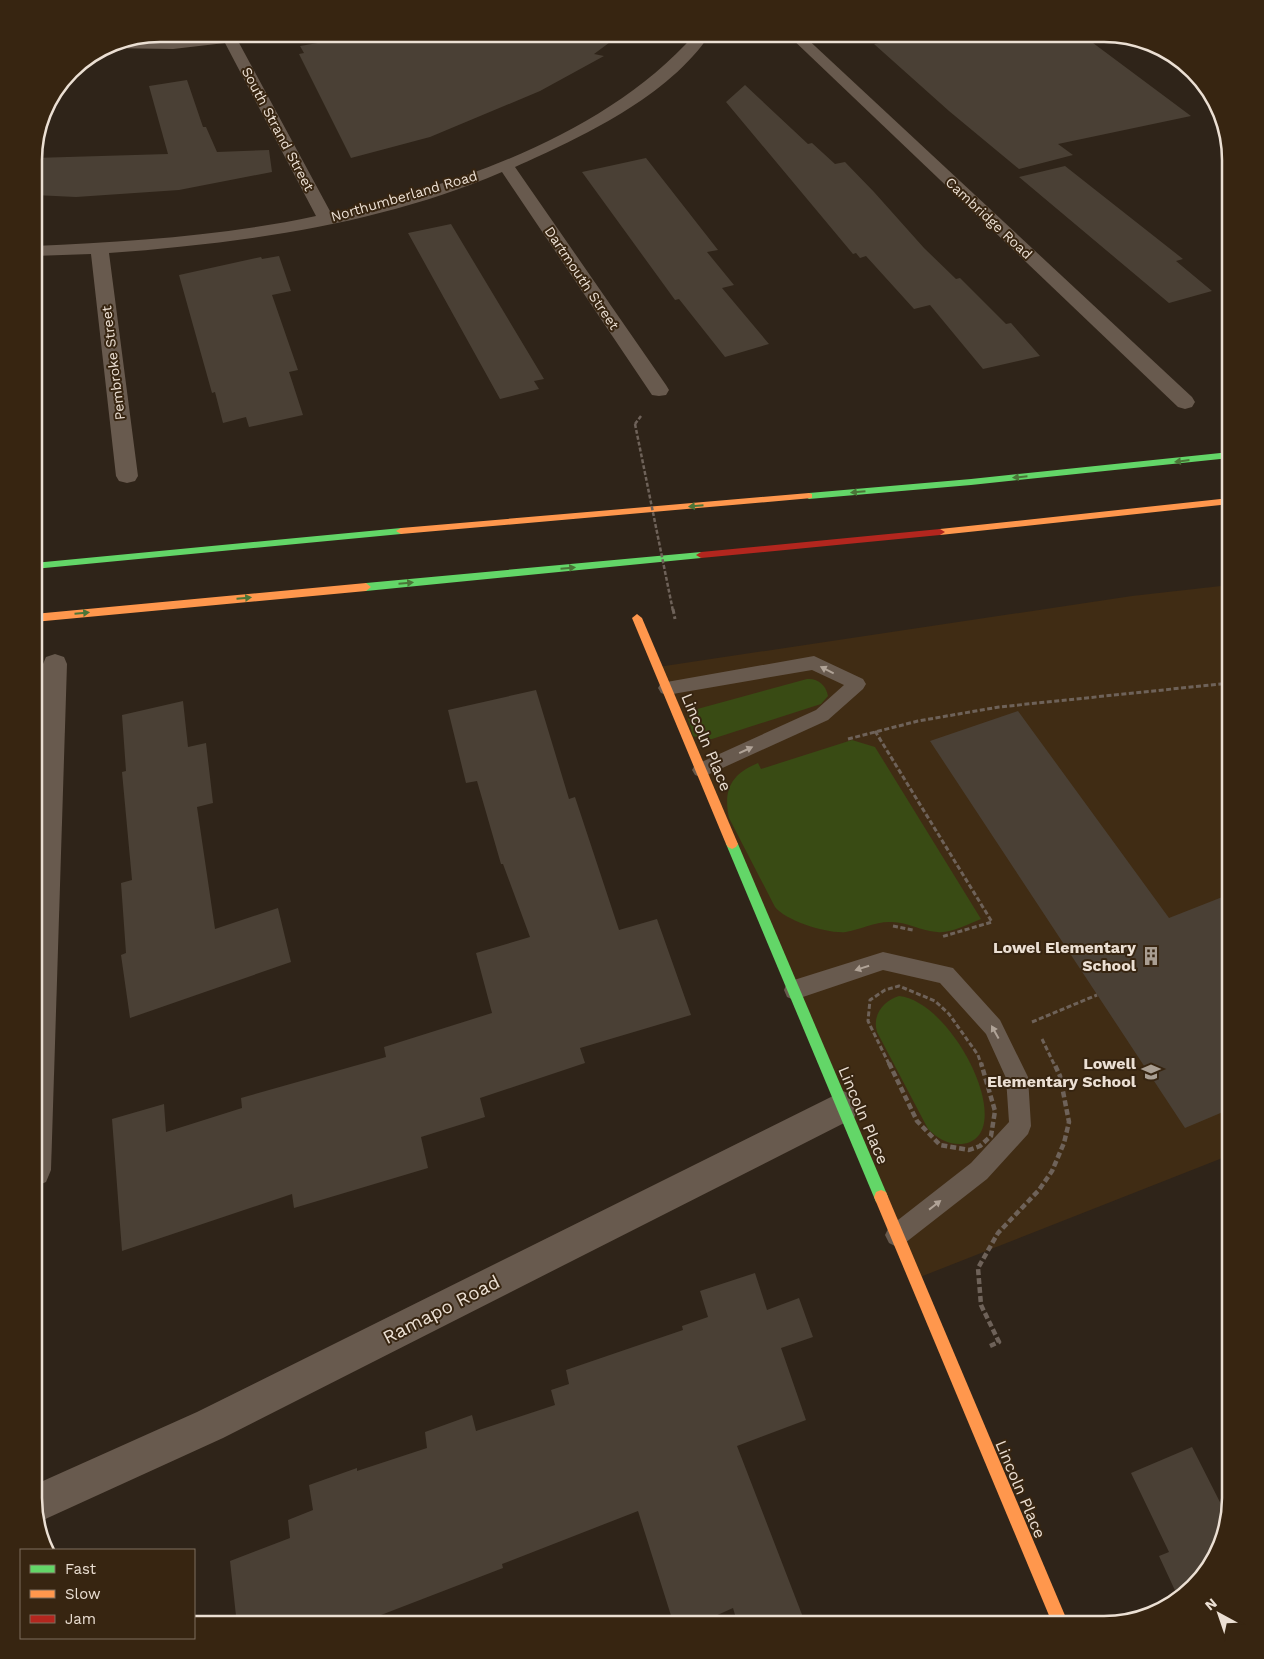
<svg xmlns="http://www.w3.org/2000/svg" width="1264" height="1659" font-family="'Work Sans',sans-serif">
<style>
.built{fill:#402c14}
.green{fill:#394b14}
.building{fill:#4a4035}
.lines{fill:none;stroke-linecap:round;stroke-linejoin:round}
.path-far2{stroke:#6e6259;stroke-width:2.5;stroke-dasharray:4 2;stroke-linecap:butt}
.path-far1{stroke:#6e6259;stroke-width:3;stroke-dasharray:5 2.5;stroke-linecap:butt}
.path{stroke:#6e6259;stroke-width:4.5;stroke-dasharray:6 3;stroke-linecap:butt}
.lane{fill:#685a4e;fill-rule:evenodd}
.street{fill:#685a4e;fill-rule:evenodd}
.fast{fill:#63d668;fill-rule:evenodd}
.slow{fill:#ff974d;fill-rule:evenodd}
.jam{fill:#b3261e;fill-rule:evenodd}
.path-bridge-far1{stroke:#6e6259;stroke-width:2.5;stroke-dasharray:4 2;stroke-linecap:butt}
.path-bridge{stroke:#6e6259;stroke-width:3;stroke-dasharray:5 2.5;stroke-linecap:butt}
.oneway{fill:#4b7538}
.oneway2{fill:#b0a397}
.labels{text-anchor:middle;stroke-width:4;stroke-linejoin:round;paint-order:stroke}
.far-street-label{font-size:14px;fill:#ebdfd3;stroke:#372511}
.street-label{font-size:16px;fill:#ebdfd3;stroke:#372511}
.poi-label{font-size:16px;font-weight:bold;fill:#ebdfd3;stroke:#372511;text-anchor:end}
.near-street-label{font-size:19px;fill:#ebdfd3;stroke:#372511}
.rim{fill:none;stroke:#ebdfd3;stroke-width:2.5}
</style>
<rect width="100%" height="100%" fill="#2f2419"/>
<path class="built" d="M 1230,585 L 1230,1155 L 915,1279 L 658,667 L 1132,596 Z"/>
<g class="green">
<path d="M 807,679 C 818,678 826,685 828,696 L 821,704 L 712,739 L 702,739 L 693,736 L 687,715 L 690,711 Z"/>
<path d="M 852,740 L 875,747 L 981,919 C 968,924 950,934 937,932 C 921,931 908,922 892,922 C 876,921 862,929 846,932 C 828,934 786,921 775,907 L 729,818 C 723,790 731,774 758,763 L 761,769 Z"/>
<path d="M 899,996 C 955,1002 1020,1137 962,1144 C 948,1145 937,1138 928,1129 L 877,1032 C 872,1015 883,1001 899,996 Z"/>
</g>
<g class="building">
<path d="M 371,34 L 621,34 L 594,54 L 604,56 L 540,91 L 430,137 L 351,158 L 299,54 L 304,53 L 300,46 Z"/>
<path d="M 927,34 L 1081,34 L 1191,116 L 1058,144 L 1073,155 L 1019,169 L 949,111 L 874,44 Z"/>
<path d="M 187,80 L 203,127 L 206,127 L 217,152 L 269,150 L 272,172 L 179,190 L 76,197 L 34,195 L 34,158 L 168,154 L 149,86 Z"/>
<path d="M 745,85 L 808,144 L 812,143 L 835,164 L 845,162 L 874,192 L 924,248 L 956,279 L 960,278 L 1006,324 L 1011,323 L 1040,356 L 983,369 L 930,305 L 914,309 L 866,256 L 860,258 L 856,253 L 853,254 L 726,102 Z"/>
<path d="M 646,158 L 718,250 L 707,252 L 734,285 L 722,288 L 769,344 L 725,357 L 679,299 L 675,300 L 582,172 Z"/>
<path d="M 1065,166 L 1183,259 L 1176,261 L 1212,291 L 1169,303 L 1019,177 Z"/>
<path d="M 451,224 L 544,379 L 534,381 L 539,389 L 500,399 L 408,233 Z"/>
<path d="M 279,256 L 291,291 L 272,295 L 298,370 L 289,372 L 303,415 L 249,427 L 246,417 L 223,423 L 215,392 L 212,393 L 179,275 L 261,257 L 262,259 Z"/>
<path d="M 536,690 L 569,799 L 575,797 L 619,930 L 657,919 L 691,1015 L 580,1048 L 585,1063 L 480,1098 L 485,1117 L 421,1137 L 428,1168 L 294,1208 L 292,1194 L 122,1251 L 112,1119 L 164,1104 L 166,1132 L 242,1108 L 241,1098 L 386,1057 L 384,1047 L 492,1013 L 476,953 L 530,937 L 503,864 L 501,864 L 477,781 L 466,783 L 448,710 Z"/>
<path d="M 183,701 L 188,747 L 206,743 L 213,803 L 197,807 L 215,929 L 278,908 L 291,962 L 130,1018 L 121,955 L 126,953 L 121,883 L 132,880 L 122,772 L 126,771 L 122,715 Z"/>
<path d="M 1018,711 L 1169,918 L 1230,894 L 1230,1109 L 1185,1128 L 930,741 Z"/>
<path d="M 755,1273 L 767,1310 L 799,1298 L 813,1337 L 781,1348 L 806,1420 L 737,1446 L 806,1625 L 738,1625 L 733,1608 L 695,1625 L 674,1625 L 638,1511 L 502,1564 L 503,1568 L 355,1625 L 237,1625 L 230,1561 L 290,1538 L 288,1520 L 313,1510 L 309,1485 L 357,1468 L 357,1471 L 427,1448 L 425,1432 L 472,1415 L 476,1431 L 555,1405 L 551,1390 L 569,1384 L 566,1370 L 683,1330 L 682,1326 L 708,1317 L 700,1291 Z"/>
<path d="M 1192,1447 L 1226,1514 L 1213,1562 L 1179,1599 L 1159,1556 L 1169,1552 L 1131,1473 Z"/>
</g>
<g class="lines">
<path class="path-far2" d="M 635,424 L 641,416"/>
<g class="path-far1">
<path d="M 875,731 L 992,922 L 941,937"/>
<path d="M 848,739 L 918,721 L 999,707 L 1230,683"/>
<path d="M 893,926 L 913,930"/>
<path d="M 1032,1022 L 1097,995"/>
<path d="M 1042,1039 L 1054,1064"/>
<path d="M 889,1064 L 868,1021 L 870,1000 L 885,990 L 899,986 L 935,1001 L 949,1014 L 978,1055 L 981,1064"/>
</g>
<g class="path">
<path d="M 889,1063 L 917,1121 L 940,1145 L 969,1150 L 980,1146 L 991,1136 L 995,1111 L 981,1063"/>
<path d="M 990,1346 L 999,1342 L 981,1305 L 978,1268 L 998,1233 L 1039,1190 L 1052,1171 L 1064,1143 L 1069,1122 L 1060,1076 L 1054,1063"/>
</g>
<g class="lane">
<path d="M 814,656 L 863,679 L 866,684 L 863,689 L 828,720 L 707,775 L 701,777 L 695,775 L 692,770 L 695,765 L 816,710 L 844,685 L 812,670 L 667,695 L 661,693 L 658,688 L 661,683 Z"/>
<path d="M 883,952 L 953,968 L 1000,1020 L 1028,1077 L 1031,1126 L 1028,1134 L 987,1179 L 905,1243 L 897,1247 L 889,1243 L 885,1235 L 889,1227 L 971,1163 L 1009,1122 L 1006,1078 L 986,1034 L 940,983 L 883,970 L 794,1000 L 787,997 L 784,990 L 787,983 L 794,980 Z"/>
</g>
<g class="street">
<path d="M 227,34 L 266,34 L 264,37 L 238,41 L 331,213 C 459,185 607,134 695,34 L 710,34 C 670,96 580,138 515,167 L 666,385 L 669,390 L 666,395 L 659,396 L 652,395 L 502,172 C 379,225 241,243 109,253 L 138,476 L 135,481 L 127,483 L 119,481 L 116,476 L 91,254 L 34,256 L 34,246 C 128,242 223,236 316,216 L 225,43 L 173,49 L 104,48 C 124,36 150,42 173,41 C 191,40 209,36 227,34 Z"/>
<path d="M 787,34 L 802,34 L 1192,397 L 1195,402 L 1192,407 L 1185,409 L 1178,407 Z"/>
<path d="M 55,654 L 64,657 L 67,664 L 51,1170 L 46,1182 L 34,1187 L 34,839 L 43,664 L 46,657 Z"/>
<path d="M 843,1091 L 854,1096 L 859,1107 L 854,1118 L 223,1438 L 41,1521 L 34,1499 L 34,1485 L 197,1412 Z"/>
</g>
<g class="fast">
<path d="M 1230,452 L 1230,458 L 971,485 L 809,499 L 804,496 L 809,493 L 971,479 Z"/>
<path d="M 401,528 L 406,531 L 401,534 L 34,569 L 34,563 Z"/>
<path d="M 701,552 L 706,555 L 701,558 L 366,591 L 361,587 L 366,583 Z"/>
<path d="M 732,839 L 736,841 L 738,844 L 886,1192 L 888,1197 L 886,1202 L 881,1204 L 876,1202 L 726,844 L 728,841 Z"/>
</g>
<g class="slow">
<path d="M 809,493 L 812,494 L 812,498 L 401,534 L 396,531 L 401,528 Z"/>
<path d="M 1230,498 L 1230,504 L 940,535 L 935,532 L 940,529 Z"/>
<path d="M 366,583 L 371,587 L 366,591 L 34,622 L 34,614 Z"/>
<path d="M 637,614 L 642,618 L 738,844 L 736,847 L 732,849 L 728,847 L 726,844 L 632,618 Z"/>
<path d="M 881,1190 L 886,1192 L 1069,1625 L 1053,1625 L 874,1197 L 876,1192 Z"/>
</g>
<path class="jam" d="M 940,529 L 945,532 L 940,535 L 701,558 L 696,555 L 701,552 Z"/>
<path class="path-bridge-far1" d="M 635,424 L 673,611"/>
<path class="path-bridge" d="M 673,609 L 675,619"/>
</g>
<defs><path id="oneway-solid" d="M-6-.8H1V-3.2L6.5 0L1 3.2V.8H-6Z" transform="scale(1.25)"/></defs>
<g class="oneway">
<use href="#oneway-solid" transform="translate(1182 461) rotate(173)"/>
<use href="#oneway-solid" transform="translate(1020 477) rotate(174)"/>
<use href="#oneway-solid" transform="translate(858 492) rotate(175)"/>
<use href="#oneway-solid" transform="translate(696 506) rotate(175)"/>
<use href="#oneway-solid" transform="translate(568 568) rotate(-5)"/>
<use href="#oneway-solid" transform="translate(406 583) rotate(-5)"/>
<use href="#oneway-solid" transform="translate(244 598) rotate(-5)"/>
<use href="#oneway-solid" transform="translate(82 613) rotate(-5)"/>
</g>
<g class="oneway2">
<use href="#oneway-solid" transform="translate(827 670) rotate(-153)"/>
<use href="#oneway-solid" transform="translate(746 750) rotate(-25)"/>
<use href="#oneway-solid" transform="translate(862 968) rotate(162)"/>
<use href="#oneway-solid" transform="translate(995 1032) rotate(-119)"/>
<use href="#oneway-solid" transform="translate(935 1205) rotate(-38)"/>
</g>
<defs>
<g id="building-bare" transform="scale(1.5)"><path d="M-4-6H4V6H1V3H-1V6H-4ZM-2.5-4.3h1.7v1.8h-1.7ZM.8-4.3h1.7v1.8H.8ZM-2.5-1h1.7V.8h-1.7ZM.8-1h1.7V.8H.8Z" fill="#a99e92" stroke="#372511" stroke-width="2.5" paint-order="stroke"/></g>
<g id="school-bare" transform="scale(1.5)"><path d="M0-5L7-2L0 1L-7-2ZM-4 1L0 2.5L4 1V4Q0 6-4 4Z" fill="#a99e92" stroke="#372511" stroke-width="2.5" paint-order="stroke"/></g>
</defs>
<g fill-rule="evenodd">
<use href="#building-bare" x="1151" y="956"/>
<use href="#school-bare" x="1151" y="1072"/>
</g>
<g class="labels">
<g class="far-street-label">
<text transform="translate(278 129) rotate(62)" y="5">South Strand Street</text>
<text transform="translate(404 196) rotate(-16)" y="5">Northumberland Road</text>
<text transform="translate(989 218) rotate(43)" y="5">Cambridge Road</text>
<text transform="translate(582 278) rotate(56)" y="5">Dartmouth Street</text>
<text transform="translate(113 363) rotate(-97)" y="5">Pembroke Street</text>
</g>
<g class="street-label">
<text transform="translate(707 742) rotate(67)" y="6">Lincoln Place</text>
<text transform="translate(864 1115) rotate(67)" y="6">Lincoln Place</text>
<text transform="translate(1021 1489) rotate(67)" y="6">Lincoln Place</text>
</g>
<g class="poi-label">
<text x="1136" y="953">Lowel Elementary<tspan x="1136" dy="18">School</tspan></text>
<text x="1136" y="1069">Lowell<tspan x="1136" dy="18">Elementary School</tspan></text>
</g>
<g class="near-street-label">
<text transform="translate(441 1309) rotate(-27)" y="7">Ramapo Road</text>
</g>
</g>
<path d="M0 0H1264V1659H0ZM160 42H1104A118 118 0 0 1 1222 160V1498A118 118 0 0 1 1104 1616H160A118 118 0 0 1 42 1498V160A118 118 0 0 1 160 42Z" fill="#372511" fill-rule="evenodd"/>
<path class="rim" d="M160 42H1104A118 118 0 0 1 1222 160V1498A118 118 0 0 1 1104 1616H160A118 118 0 0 1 42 1498V160A118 118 0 0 1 160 42Z"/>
<rect x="20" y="1549" width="175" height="90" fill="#372511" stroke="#7f6f5f"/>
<rect x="30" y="1565" width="25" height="8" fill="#63d668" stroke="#7f6f5f"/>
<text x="65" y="1574" font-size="15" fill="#ebdfd3">Fast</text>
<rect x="30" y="1590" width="25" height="8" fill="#ff974d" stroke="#7f6f5f"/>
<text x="65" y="1599" font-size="15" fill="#ebdfd3">Slow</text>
<rect x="30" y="1615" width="25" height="8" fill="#b3261e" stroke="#7f6f5f"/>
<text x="65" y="1624" font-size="15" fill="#ebdfd3">Jam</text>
<g transform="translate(1219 1614) rotate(320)" stroke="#372511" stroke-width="4" paint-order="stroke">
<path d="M0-4L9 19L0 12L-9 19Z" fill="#ebdfd3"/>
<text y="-8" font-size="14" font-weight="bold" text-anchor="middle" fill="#ebdfd3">N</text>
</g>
</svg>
